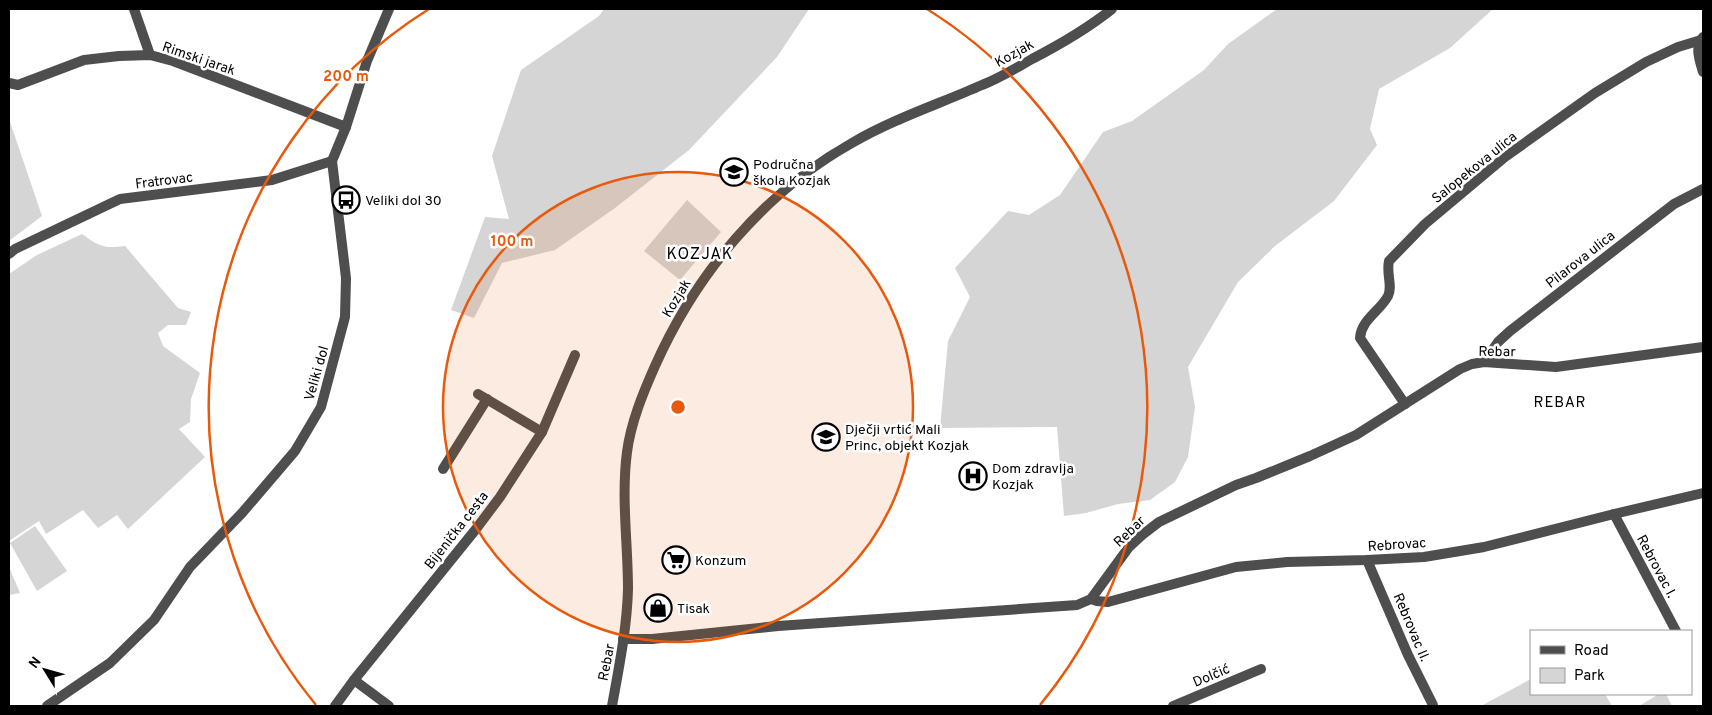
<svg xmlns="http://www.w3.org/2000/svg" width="1712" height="715" font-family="Overpass,sans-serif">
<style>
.green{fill:#d5d5d5}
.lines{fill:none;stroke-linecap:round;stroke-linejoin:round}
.minor{stroke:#4e4e4e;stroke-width:10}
.tertiary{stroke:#4e4e4e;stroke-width:10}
.ring{fill:none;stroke:#e8590c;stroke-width:2.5}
.labels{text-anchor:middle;stroke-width:5;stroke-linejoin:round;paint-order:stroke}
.street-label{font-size:14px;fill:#000;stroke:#fff}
.poi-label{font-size:14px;fill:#000;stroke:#fff;text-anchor:start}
.neighbourhood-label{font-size:15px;letter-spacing:1px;fill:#000;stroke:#fff}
.quarter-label{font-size:16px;letter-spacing:1px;fill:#000;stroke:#fff}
.centre{fill:#e8590c;stroke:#fff;stroke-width:2.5}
.ring-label{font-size:15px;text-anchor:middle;font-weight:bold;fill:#e8590c;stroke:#fff;stroke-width:5;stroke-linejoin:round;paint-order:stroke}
</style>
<rect width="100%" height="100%" fill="#fff"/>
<g class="green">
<path d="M 604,9 L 809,9 L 777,57 L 689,150 L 615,208 L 555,250 L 502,263 L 474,318 L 451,310 L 485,217 L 509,219 L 492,156 L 521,70 L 599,16 Z"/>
<path d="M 1277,9 L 1493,9 L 1450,48 L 1379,89 L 1370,129 L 1377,145 L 1334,201 L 1275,246 L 1238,282 L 1188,367 L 1195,407 L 1188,457 L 1175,482 L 1150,500 L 1118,504 L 1086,513 L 1064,516 L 1057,427 L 940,428 L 948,341 L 970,297 L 955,268 L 1008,211 L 1029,215 L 1060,195 L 1103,132 L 1132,121 L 1204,70 L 1228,44 Z"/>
<path d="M 9,119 L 42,216 L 9,241 Z"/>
<path d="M 687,200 L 721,232 L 680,280 L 644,251 Z"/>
<path d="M 82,234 C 99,246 103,249 125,246 L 178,308 L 191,312 L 186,325 L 168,325 L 158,333 L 163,346 L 200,373 L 191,399 L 190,422 L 179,429 L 205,457 L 128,529 L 117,515 L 98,528 L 83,510 L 46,534 L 39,521 L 9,541 L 9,274 L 37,255 Z"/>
<path d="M 35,526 L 67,571 L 37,591 L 10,543 Z"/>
<path d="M 9,567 L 20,593 L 9,595 Z"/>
<path d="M 1531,679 L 1531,694 L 1605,694 L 1612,706 L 1481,706 Z"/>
<path d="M 1659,694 L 1666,694 L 1672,706 L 1639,706 Z"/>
</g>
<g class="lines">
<g class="minor">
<path d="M 134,9 L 150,55"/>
<path d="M 1703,37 C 1694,47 1700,61 1703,72"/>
<path d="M 9,83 L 18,85 L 84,60 L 119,56 L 150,55 L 173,61 L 346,127"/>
<path d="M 9,254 L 15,249 L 120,199 L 272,180 L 332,161"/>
<path d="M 1484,362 L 1498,342 L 1510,331 L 1674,204 L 1703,189"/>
<path d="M 478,394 L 542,432"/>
<path d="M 1405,404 L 1360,338 C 1361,320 1380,311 1388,296 C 1393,286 1386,274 1389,261 L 1425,224 L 1505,157 L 1595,93 L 1646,62 L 1678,47 L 1701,40"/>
<path d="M 443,469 L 487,399"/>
<path d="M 1614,514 L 1676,631"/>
<path d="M 1367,560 L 1408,655 L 1433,705"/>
<path d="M 1091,599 L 1097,601 L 1108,602 L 1236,567 L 1287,562 L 1367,560 L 1424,557 L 1484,547 L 1614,514 L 1703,493"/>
<path d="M 623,639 L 652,639 L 778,626 L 1077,605 L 1091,599 L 1129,547 L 1142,535 L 1159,522 L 1236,485 L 1256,478 L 1310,456 L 1356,435 L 1460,369 L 1472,364 L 1484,362 L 1556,367 L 1703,347"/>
<path d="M 354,680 L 389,706"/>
<path d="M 47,706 L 110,663 L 154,620 L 190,567 L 242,513 L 295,451 L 321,407 L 345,317 L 346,278 L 332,161 L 346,127 L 367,61 L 389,9"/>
<path d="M 335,706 L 354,680 L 476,529 L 500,497 L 542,432 L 575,355"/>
<path d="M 1173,706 L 1261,669"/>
</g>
<path class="tertiary" d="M 612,706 C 619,667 627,628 628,589 C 628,543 621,498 627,452 C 631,422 643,393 655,366 C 696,274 763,193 852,143 C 893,119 939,104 982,85 C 1000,78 1016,68 1032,59 C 1061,44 1087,29 1112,9"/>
</g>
<circle cx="678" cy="407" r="235" fill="#e8590c" fill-opacity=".12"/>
<g class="ring">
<circle cx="678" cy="407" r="235"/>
<path d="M316 705A469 469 0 0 1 429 9M927 9A469 469 0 0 1 1040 705"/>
</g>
<defs>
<g id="school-ring" transform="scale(1.4375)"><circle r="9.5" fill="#fff" stroke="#000" stroke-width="1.5"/><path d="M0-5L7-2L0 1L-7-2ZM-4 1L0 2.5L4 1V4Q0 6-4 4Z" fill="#000"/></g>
<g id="bus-ring" transform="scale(1.4375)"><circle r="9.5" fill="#fff" stroke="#000" stroke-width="1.5"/><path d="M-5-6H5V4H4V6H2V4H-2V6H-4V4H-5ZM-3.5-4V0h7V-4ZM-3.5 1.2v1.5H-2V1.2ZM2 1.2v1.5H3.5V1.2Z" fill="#000"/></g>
<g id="hospital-ring" transform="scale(1.4375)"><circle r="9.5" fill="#fff" stroke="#000" stroke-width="1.5"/><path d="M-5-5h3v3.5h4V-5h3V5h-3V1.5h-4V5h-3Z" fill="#000"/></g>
<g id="supermarket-ring" transform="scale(1.4375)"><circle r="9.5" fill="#fff" stroke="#000" stroke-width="1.5"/><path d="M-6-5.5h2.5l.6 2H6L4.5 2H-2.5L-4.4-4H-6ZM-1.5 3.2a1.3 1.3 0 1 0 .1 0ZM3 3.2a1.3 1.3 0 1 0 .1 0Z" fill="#000"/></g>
<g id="shop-ring" transform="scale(1.4375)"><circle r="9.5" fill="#fff" stroke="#000" stroke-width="1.5"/><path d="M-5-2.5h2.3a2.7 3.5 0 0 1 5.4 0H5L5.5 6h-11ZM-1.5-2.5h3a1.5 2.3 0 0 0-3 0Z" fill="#000"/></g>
</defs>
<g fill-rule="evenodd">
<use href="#school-ring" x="734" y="172"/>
<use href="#bus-ring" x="346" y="200"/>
<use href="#school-ring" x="826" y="437"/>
<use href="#hospital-ring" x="973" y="476"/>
<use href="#supermarket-ring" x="676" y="560"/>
<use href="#shop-ring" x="658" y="608"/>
</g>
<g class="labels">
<g class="street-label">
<text transform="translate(1014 53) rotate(-29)" y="5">Kozjak</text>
<text transform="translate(199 58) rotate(19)" y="5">Rimski jarak</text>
<text transform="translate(1474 167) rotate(-39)" y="5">Salopekova ulica</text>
<text transform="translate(164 180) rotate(-7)" y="5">Fratrovac</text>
<text transform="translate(1580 259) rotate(-38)" y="5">Pilarova ulica</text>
<text transform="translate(676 298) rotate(-59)" y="5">Kozjak</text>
<text transform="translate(1497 351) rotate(1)" y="5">Rebar</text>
<text transform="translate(316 373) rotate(-74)" y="5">Veliki dol</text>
<text transform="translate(456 530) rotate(-52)" y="5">Bijenička cesta</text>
<text transform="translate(1129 531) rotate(-44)" y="5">Rebar</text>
<text transform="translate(1397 544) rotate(-4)" y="5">Rebrovac</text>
<text transform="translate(1657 566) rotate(62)" y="5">Rebrovac I.</text>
<text transform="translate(1412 627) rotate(67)" y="5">Rebrovac II.</text>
<text transform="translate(606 662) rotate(-79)" y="5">Rebar</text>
<text transform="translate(1211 675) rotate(-23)" y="5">Dolčić</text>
</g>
<g class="poi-label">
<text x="753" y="169">Područna<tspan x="753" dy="16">škola Kozjak</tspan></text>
<text x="365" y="205">Veliki dol 30</text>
<text x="845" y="434">Dječji vrtić Mali<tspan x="845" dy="16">Princ, objekt Kozjak</tspan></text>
<text x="992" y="473">Dom zdravlja<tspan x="992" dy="16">Kozjak</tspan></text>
<text x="695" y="565">Konzum</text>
<text x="677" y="613">Tisak</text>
</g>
<g class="neighbourhood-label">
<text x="1560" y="407">REBAR</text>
</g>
<g class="quarter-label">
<text x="700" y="259">KOZJAK</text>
</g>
</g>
<circle cx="678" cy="407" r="8" class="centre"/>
<g class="ring-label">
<text x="346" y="81">200 m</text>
<text x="512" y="246">100 m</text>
</g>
<rect width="1712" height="715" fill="none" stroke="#000000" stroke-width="20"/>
<rect x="1530" y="630" width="162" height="65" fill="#ffffff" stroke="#999999"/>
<rect x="1540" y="646" width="25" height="8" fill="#4e4e4e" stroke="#999999"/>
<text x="1574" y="655" font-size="15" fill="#000000">Road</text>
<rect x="1540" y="668" width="25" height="15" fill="#d5d5d5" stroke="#999999"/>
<text x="1574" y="680" font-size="15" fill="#000000">Park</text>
<g transform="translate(45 670) rotate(307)" stroke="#ffffff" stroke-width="4" paint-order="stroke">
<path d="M0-4L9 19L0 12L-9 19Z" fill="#000000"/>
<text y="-8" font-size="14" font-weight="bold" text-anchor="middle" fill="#000000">N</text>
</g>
</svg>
